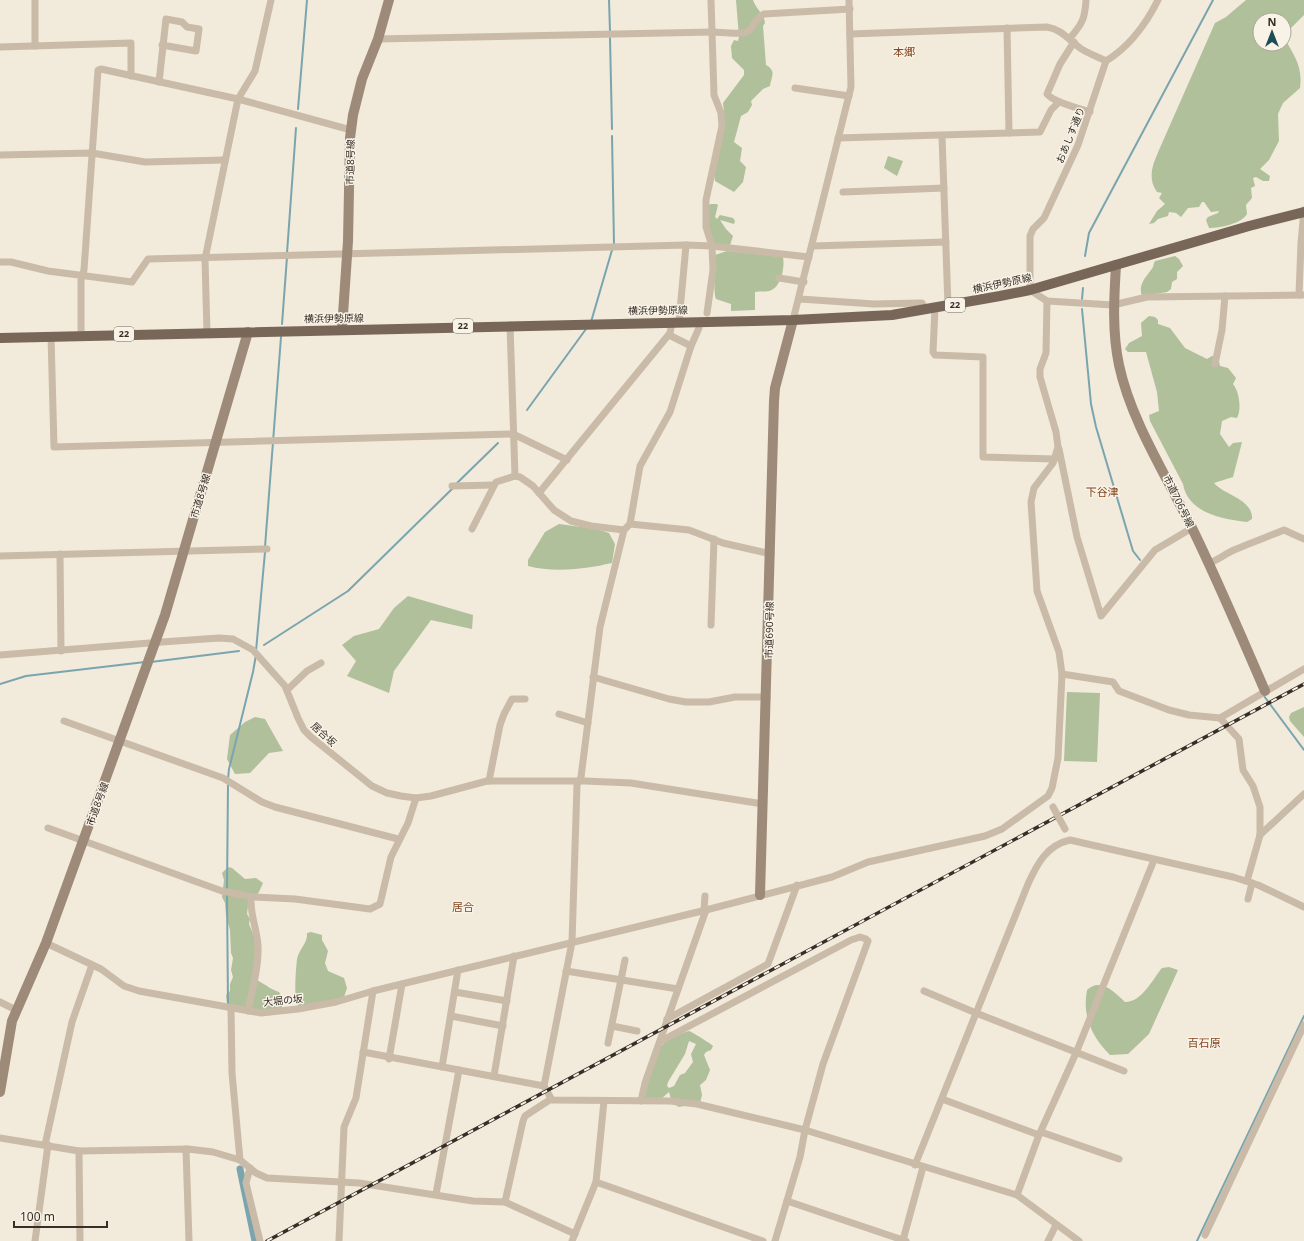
<svg xmlns="http://www.w3.org/2000/svg" width="1304" height="1241" font-family="'Noto Sans','Noto Sans JP',sans-serif">
<style>
.green{fill:#afc09b;fill-rule:evenodd}
.lines{fill:none;stroke-linecap:round;stroke-linejoin:round}
.stream{stroke:#7aa5ae;stroke-width:2}
.canal{stroke:#7aa5ae;stroke-width:7}
.street{stroke:#c9bba7;stroke-width:7}
.secondary{stroke:#9d8a78;stroke-width:10}
.primary{stroke:#786758;stroke-width:10}
.rail-casing{stroke:#362e27;stroke-width:3.5}
.rail{stroke:#f9f3e7;stroke-width:2;stroke-dasharray:6;stroke-linecap:butt}
.street-bridge{stroke:#c9bba7;stroke-width:7}
.labels{text-anchor:middle;stroke-width:3;stroke-linejoin:round;paint-order:stroke}
.shield{fill:#f9f3e7;stroke:#706961;stroke-width:1}
.shield-label{font-size:9px;font-weight:bold;fill:#362e27}
.street-label{font-size:10px;fill:#362e27;stroke:#f9f3e7}
.neighbourhood-label{font-size:11px;fill:#844521;stroke:#f9f3e7}
</style>
<rect width="100%" height="100%" fill="#f2eadb"/>
<g class="green">
<path d="M 736,0 L 753,0 C 756,9 764,14 765,23 L 763,26 L 766,65 C 777,71 771,77 770,86 L 763,89 L 751,101 L 752,105 L 748,112 L 741,116 L 734,142 L 742,148 L 740,161 L 746,167 L 743,182 L 734,192 L 715,181 L 714,174 L 724,112 L 723,103 L 744,75 L 744,70 L 732,58 L 731,46 L 734,40 L 738,41 L 739,37 Z"/>
<path d="M 1246,0 L 1304,0 L 1304,15 L 1284,35 L 1284,20 L 1260,20 L 1260,44 L 1284,44 L 1284,37 C 1294,56 1303,66 1300,88 L 1283,103 L 1278,114 L 1279,141 L 1269,160 L 1260,169 L 1270,176 L 1269,181 L 1263,181 L 1256,177 L 1253,178 L 1255,186 L 1251,188 L 1252,198 L 1246,205 L 1247,214 C 1241,224 1220,228 1209,228 L 1206,220 L 1208,217 L 1218,213 L 1219,211 L 1211,212 L 1204,202 L 1202,202 L 1199,207 L 1188,208 L 1181,217 L 1176,213 L 1169,212 L 1168,216 L 1158,219 L 1154,223 L 1149,224 L 1157,211 L 1165,204 L 1159,198 L 1162,193 L 1157,192 C 1147,178 1153,164 1159,150 L 1215,23 L 1226,17 Z"/>
<path d="M 888,156 L 903,161 L 897,176 L 884,168 Z"/>
<path d="M 711,204 L 716,204 L 718,205 L 715,217 L 717,219 L 720,215 L 733,218 L 735,221 L 734,224 L 720,220 L 726,229 L 733,236 L 730,245 L 715,247 L 709,233 L 709,205 Z"/>
<path d="M 727,251 L 783,257 C 785,268 781,288 769,291 C 764,292 760,291 755,292 L 755,310 L 731,311 L 731,304 L 716,299 C 713,292 715,265 715,255 Z"/>
<path d="M 1175,256 L 1179,259 L 1183,266 L 1177,272 L 1177,279 L 1172,282 L 1171,289 L 1167,292 L 1142,296 C 1138,285 1145,278 1151,270 C 1154,267 1153,264 1155,261 Z"/>
<path d="M 1149,316 L 1155,317 L 1158,320 L 1158,324 L 1170,328 L 1185,348 L 1207,359 L 1212,356 L 1218,357 L 1220,366 L 1228,368 L 1236,378 L 1233,384 C 1239,391 1242,409 1237,418 L 1231,417 L 1222,421 L 1220,434 L 1229,447 L 1233,443 L 1242,442 L 1233,477 L 1214,483 C 1224,495 1253,499 1252,519 L 1247,522 C 1222,519 1188,513 1183,484 L 1150,421 L 1149,415 L 1159,411 L 1157,392 L 1146,352 L 1128,352 L 1125,349 L 1129,343 L 1142,336 L 1141,323 Z"/>
<path d="M 559,524 L 596,529 L 609,533 L 615,544 L 612,563 C 586,569 554,573 528,566 L 528,560 L 545,532 Z"/>
<path d="M 408,596 L 473,615 L 472,629 L 431,620 L 394,671 L 389,693 L 347,676 L 356,661 L 342,645 L 354,636 L 379,629 L 394,608 Z"/>
<path d="M 1067,692 L 1100,693 L 1097,762 L 1064,761 Z"/>
<path d="M 1304,707 L 1304,737 L 1290,721 L 1289,717 L 1291,713 Z"/>
<path d="M 255,717 L 265,719 L 283,751 L 269,753 L 250,773 L 235,774 L 227,759 L 230,735 L 245,722 Z"/>
<path d="M 228,867 L 232,868 L 245,879 L 256,878 L 263,883 L 259,892 L 248,906 L 247,914 L 250,919 L 249,924 L 257,943 L 252,978 C 263,982 269,989 279,992 L 282,997 L 282,1008 L 263,1011 L 227,1004 L 226,995 L 230,991 L 230,984 L 233,977 L 231,970 L 233,958 L 231,953 L 230,930 L 226,915 L 225,903 L 222,897 L 224,880 L 222,873 Z"/>
<path d="M 311,932 L 322,935 L 322,940 L 328,951 L 325,963 L 328,971 L 344,978 L 347,988 L 344,997 L 299,1009 C 293,1001 296,969 297,959 C 299,949 308,943 307,933 Z"/>
<path d="M 1169,967 L 1178,970 L 1149,1034 L 1128,1054 L 1110,1055 C 1092,1037 1082,1016 1087,990 C 1101,977 1115,993 1125,1002 C 1142,1002 1152,980 1162,968 Z"/>
<path d="M 689,1031 C 692,1032 710,1043 713,1046 L 711,1050 L 706,1052 L 704,1055 L 710,1070 L 706,1080 L 700,1085 L 702,1095 L 700,1103 L 679,1107 L 672,1103 L 669,1092 L 661,1099 L 645,1099 C 644,1088 646,1081 650,1071 C 658,1047 662,1039 689,1031 ZM 689,1041 L 696,1044 L 691,1054 L 693,1062 L 685,1073 L 680,1075 L 674,1086 L 669,1088 L 667,1086 L 668,1082 L 685,1054 Z"/>
</g>
<g class="lines">
<g class="stream">
<path d="M 609,0 L 610,31"/>
<path d="M 610,38 L 612,129"/>
<path d="M 298,109 L 307,0"/>
<path d="M 612,136 L 614,244"/>
<path d="M 287,253 L 296,128"/>
<path d="M 1085,256 L 1089,233 L 1213,0"/>
<path d="M 1082,299 L 1083,288"/>
<path d="M 1082,309 L 1091,404 L 1096,427 L 1130,541 L 1133,551 L 1140,560"/>
<path d="M 591,322 L 612,250"/>
<path d="M 282,324 L 287,257"/>
<path d="M 527,410 L 586,329"/>
<path d="M 457,483 L 498,443"/>
<path d="M 265,547 L 281,337"/>
<path d="M 264,645 L 348,591 L 453,488"/>
<path d="M 256,651 L 265,552"/>
<path d="M 151,662 L 239,651"/>
<path d="M 0,684 L 26,676 L 145,662"/>
<path d="M 1264,696 L 1304,750"/>
<path d="M 228,779 L 229,769 L 253,672 L 256,655"/>
<path d="M 227,889 L 228,784"/>
<path d="M 227,894 L 228,1005"/>
<path d="M 1197,1241 L 1304,1016"/>
</g>
<path class="canal" d="M 240,1169 L 255,1241"/>
<g class="street">
<path d="M 35,0 L 35,46"/>
<path d="M 1158,0 C 1146,24 1129,47 1106,61 L 1078,145 L 1044,218 L 1033,229 L 1030,236 L 1030,290 L 1047,301 L 1113,305 L 1147,297 L 1304,295"/>
<path d="M 1007,28 L 1009,133"/>
<path d="M 850,34 L 1047,27 C 1061,29 1069,40 1080,48 C 1087,53 1098,57 1106,61"/>
<path d="M 1070,38 C 1082,24 1085,19 1086,0"/>
<path d="M 378,39 L 713,32 C 721,32 745,36 750,30 C 755,23 756,18 764,14 L 850,9"/>
<path d="M 1074,42 L 1060,64 L 1047,94 C 1053,102 1079,108 1090,112"/>
<path d="M 0,47 L 131,43 L 131,76"/>
<path d="M 159,82 L 166,19 L 182,22 L 187,27 L 199,29 L 196,51 L 162,45"/>
<path d="M 795,88 L 849,96"/>
<path d="M 942,136 L 948,306"/>
<path d="M 838,138 L 1040,132 L 1051,110 L 1059,102"/>
<path d="M 0,155 L 92,153 L 145,162 L 225,160"/>
<path d="M 843,192 L 944,188"/>
<path d="M 812,246 L 946,242"/>
<path d="M 0,262 L 11,262 L 48,271 L 132,282 L 148,259 L 686,245 L 712,246 L 809,257"/>
<path d="M 779,278 L 804,282"/>
<path d="M 1299,295 L 1301,243 L 1304,210"/>
<path d="M 800,299 L 874,304 L 922,303 L 926,310"/>
<path d="M 935,308 L 933,352 L 935,355 L 983,357 L 983,457 L 1055,459"/>
<path d="M 707,313 L 713,270 L 712,246 L 706,227 L 706,200 L 722,126 L 721,113 L 714,95 L 711,0"/>
<path d="M 793,320 L 851,87 L 849,0"/>
<path d="M 679,322 L 686,245"/>
<path d="M 510,325 L 515,476"/>
<path d="M 699,328 L 691,346 L 670,412 L 640,466 L 630,524 L 624,530 L 600,627 L 581,777 L 577,785 L 572,942 L 544,1086 L 552,1100 L 670,1101 L 697,1104 L 805,1130 L 1017,1195 L 1079,1241"/>
<path d="M 207,333 L 205,259 L 238,99 L 255,71 L 271,0"/>
<path d="M 81,335 L 81,280 L 84,270 L 98,70 L 101,69 L 238,99 L 351,130"/>
<path d="M 669,335 L 691,346"/>
<path d="M 51,336 L 54,447 L 513,434 L 567,460"/>
<path d="M 1215,364 L 1222,330 L 1225,296"/>
<path d="M 1059,449 L 1077,537 L 1101,616 L 1155,550 L 1192,528"/>
<path d="M 452,486 L 494,485"/>
<path d="M 539,493 L 670,333 L 672,322"/>
<path d="M 630,524 L 689,530 L 723,543 L 771,554"/>
<path d="M 472,529 L 496,482 L 515,476 L 520,477 L 533,486 L 554,510 L 571,521 L 591,526 L 624,530"/>
<path d="M 60,554 L 61,651"/>
<path d="M 0,556 L 267,549"/>
<path d="M 1209,563 C 1218,560 1225,554 1234,550 C 1250,543 1267,537 1284,530 L 1304,539"/>
<path d="M 711,625 L 714,539"/>
<path d="M 0,655 L 162,642 L 219,638 L 233,639 L 253,650 L 285,686 L 298,718 L 304,730 L 311,737 L 372,786 L 387,793 L 401,796 L 416,798 L 431,796 L 487,781 L 585,781 L 631,783 L 763,804"/>
<path d="M 1062,674 L 1113,682 L 1119,691 L 1169,710 L 1189,715 L 1220,718 L 1304,669"/>
<path d="M 593,677 L 669,699 L 686,702 L 709,702 L 735,697 L 767,697"/>
<path d="M 287,690 L 307,671 L 321,663"/>
<path d="M 559,714 L 588,723"/>
<path d="M 1220,718 L 1239,739 L 1243,770 L 1253,786 L 1260,807 L 1260,835 L 1247,881"/>
<path d="M 64,721 L 223,778 L 262,802 L 275,807 L 398,839"/>
<path d="M 489,781 L 500,725 L 504,714 L 512,699 L 525,699"/>
<path d="M 48,828 L 222,891 L 253,897 L 295,899 L 370,909 L 380,904 L 391,857 L 408,823 L 416,798"/>
<path d="M 1260,835 L 1304,794"/>
<path d="M 1248,899 L 1252,883"/>
<path d="M 704,910 L 705,896"/>
<path d="M 46,943 L 101,969 L 124,986 L 139,991 L 261,1013 L 298,1009 L 336,1002 L 373,991 L 706,910 L 832,877 L 868,862 L 985,836 L 1002,829 L 1048,796 L 1052,788 L 1058,758 L 1062,674 L 1059,652 L 1037,591 L 1031,502 L 1034,488 L 1053,463 L 1058,447 L 1056,432 L 1040,377 L 1040,369 L 1046,353 L 1047,301"/>
<path d="M 566,971 L 678,989"/>
<path d="M 924,991 L 976,1013 L 1124,1071"/>
<path d="M 455,992 L 507,1001"/>
<path d="M 0,1002 L 16,1010"/>
<path d="M 231,1008 L 232,1073 L 240,1160"/>
<path d="M 248,1011 C 252,990 259,967 258,946 C 257,928 250,916 251,897"/>
<path d="M 451,1016 L 503,1026"/>
<path d="M 667,1019 L 768,964 L 797,885"/>
<path d="M 612,1026 L 637,1031"/>
<path d="M 661,1041 L 851,940 L 860,937 L 866,939 L 868,941 L 823,1064 L 805,1130 L 800,1157 L 775,1241"/>
<path d="M 608,1043 L 625,960"/>
<path d="M 363,1052 L 544,1086"/>
<path d="M 389,1059 L 402,984"/>
<path d="M 442,1067 L 458,970"/>
<path d="M 494,1076 L 514,956"/>
<path d="M 942,1099 L 1039,1135"/>
<path d="M 641,1101 L 645,1083 L 706,910"/>
<path d="M 1041,1132 L 1119,1159"/>
<path d="M 0,1138 L 79,1151 L 188,1149 L 213,1152 L 240,1160 L 256,1173 L 267,1178 L 359,1183 L 473,1201 L 505,1202 L 575,1234"/>
<path d="M 45,1145 L 72,1022 L 92,965"/>
<path d="M 186,1149 L 189,1241"/>
<path d="M 79,1151 L 80,1241"/>
<path d="M 915,1165 L 1028,884 C 1037,864 1047,845 1070,840 L 1233,877 L 1258,885 L 1304,907"/>
<path d="M 250,1168 L 246,1183 L 260,1241"/>
<path d="M 596,1182 L 763,1241"/>
<path d="M 436,1194 L 459,1070"/>
<path d="M 1017,1195 L 1039,1135 L 1076,1053 L 1154,860"/>
<path d="M 787,1201 L 906,1241"/>
<path d="M 505,1202 L 523,1121 L 525,1116 L 551,1099"/>
<path d="M 1205,1235 L 1304,1025"/>
<path d="M 903,1240 L 923,1167"/>
<path d="M 35,1241 L 48,1145"/>
<path d="M 339,1241 L 344,1127 L 356,1098 L 373,991"/>
<path d="M 572,1241 L 596,1182 L 604,1101"/>
<path d="M 1048,1241 L 1056,1225"/>
</g>
<g class="secondary">
<path d="M 1116,265 C 1114,298 1112,332 1119,365 C 1131,421 1166,475 1192,528 C 1218,581 1241,636 1265,691"/>
<path d="M 342,329 L 348,241 L 350,138 L 353,115 L 362,79 L 378,39 L 389,0"/>
<path d="M 760,895 L 774,401 L 775,388 L 793,320"/>
<path d="M 0,1092 L 12,1021 L 46,943 L 165,615 L 248,332"/>
</g>
<path class="primary" d="M 0,338 L 793,320 L 892,315 L 1000,296 L 1030,290 L 1249,226 L 1304,212"/>
<g class="rail-casing">
<path id="rail" d="M 267,1241 L 1304,684"/>
</g>
<use href="#rail" class="rail"/>
<path class="street-bridge" d="M 1053,807 L 1065,829"/>
</g>
<g class="labels">
<g class="shield">
<rect x="945" y="298" width="20" height="14" rx="3"/>
<rect x="453" y="319" width="20" height="14" rx="3"/>
<rect x="114" y="327" width="20" height="14" rx="3"/>
</g>
<g class="shield-label">
<text x="955" y="308">22</text>
<text x="463" y="329">22</text>
<text x="124" y="337">22</text>
</g>
<g class="street-label">
<text transform="translate(1070 135) rotate(-68)" y="4">おあしす通り</text>
<text transform="translate(350 162) rotate(-89)" y="4">市道8号線</text>
<text transform="translate(1002 283) rotate(-12)" y="4">横浜伊勢原線</text>
<text transform="translate(658 310) rotate(-1)" y="4">横浜伊勢原線</text>
<text transform="translate(334 318) rotate(-1)" y="4">横浜伊勢原線</text>
<text transform="translate(200 496) rotate(-73)" y="4">市道8号線</text>
<text transform="translate(1179 501) rotate(64)" y="4">市道706号線</text>
<text transform="translate(769 630) rotate(-89)" y="4">市道690号線</text>
<text transform="translate(324 734) rotate(43)" y="4">居合坂</text>
<text transform="translate(97 804) rotate(-70)" y="4">市道8号線</text>
<text transform="translate(283 1000) rotate(-6)" y="4">大堀の坂</text>
</g>
<g class="neighbourhood-label">
<text x="904" y="56">本郷</text>
<text x="1102" y="496">下谷津</text>
<text x="463" y="911">居合</text>
<text x="1204" y="1047">百石原</text>
</g>
</g>
<g transform="translate(1272 32)"><circle r="19" fill="#f9f3e7" stroke="#aba49a"/>
<path d="M0-3L7 15L0 10L-7 15Z" fill="#1d4c57"/>
<text y="-6" font-size="11" font-weight="bold" text-anchor="middle" fill="#362e27">N</text>
</g>
<path d="M14 1221v6h93v-6" fill="none" stroke="#362e27" stroke-width="2"/>
<text x="20" y="1221" font-size="12" fill="#362e27" stroke="#f9f3e7" stroke-width="3" paint-order="stroke">100 m</text>
</svg>
